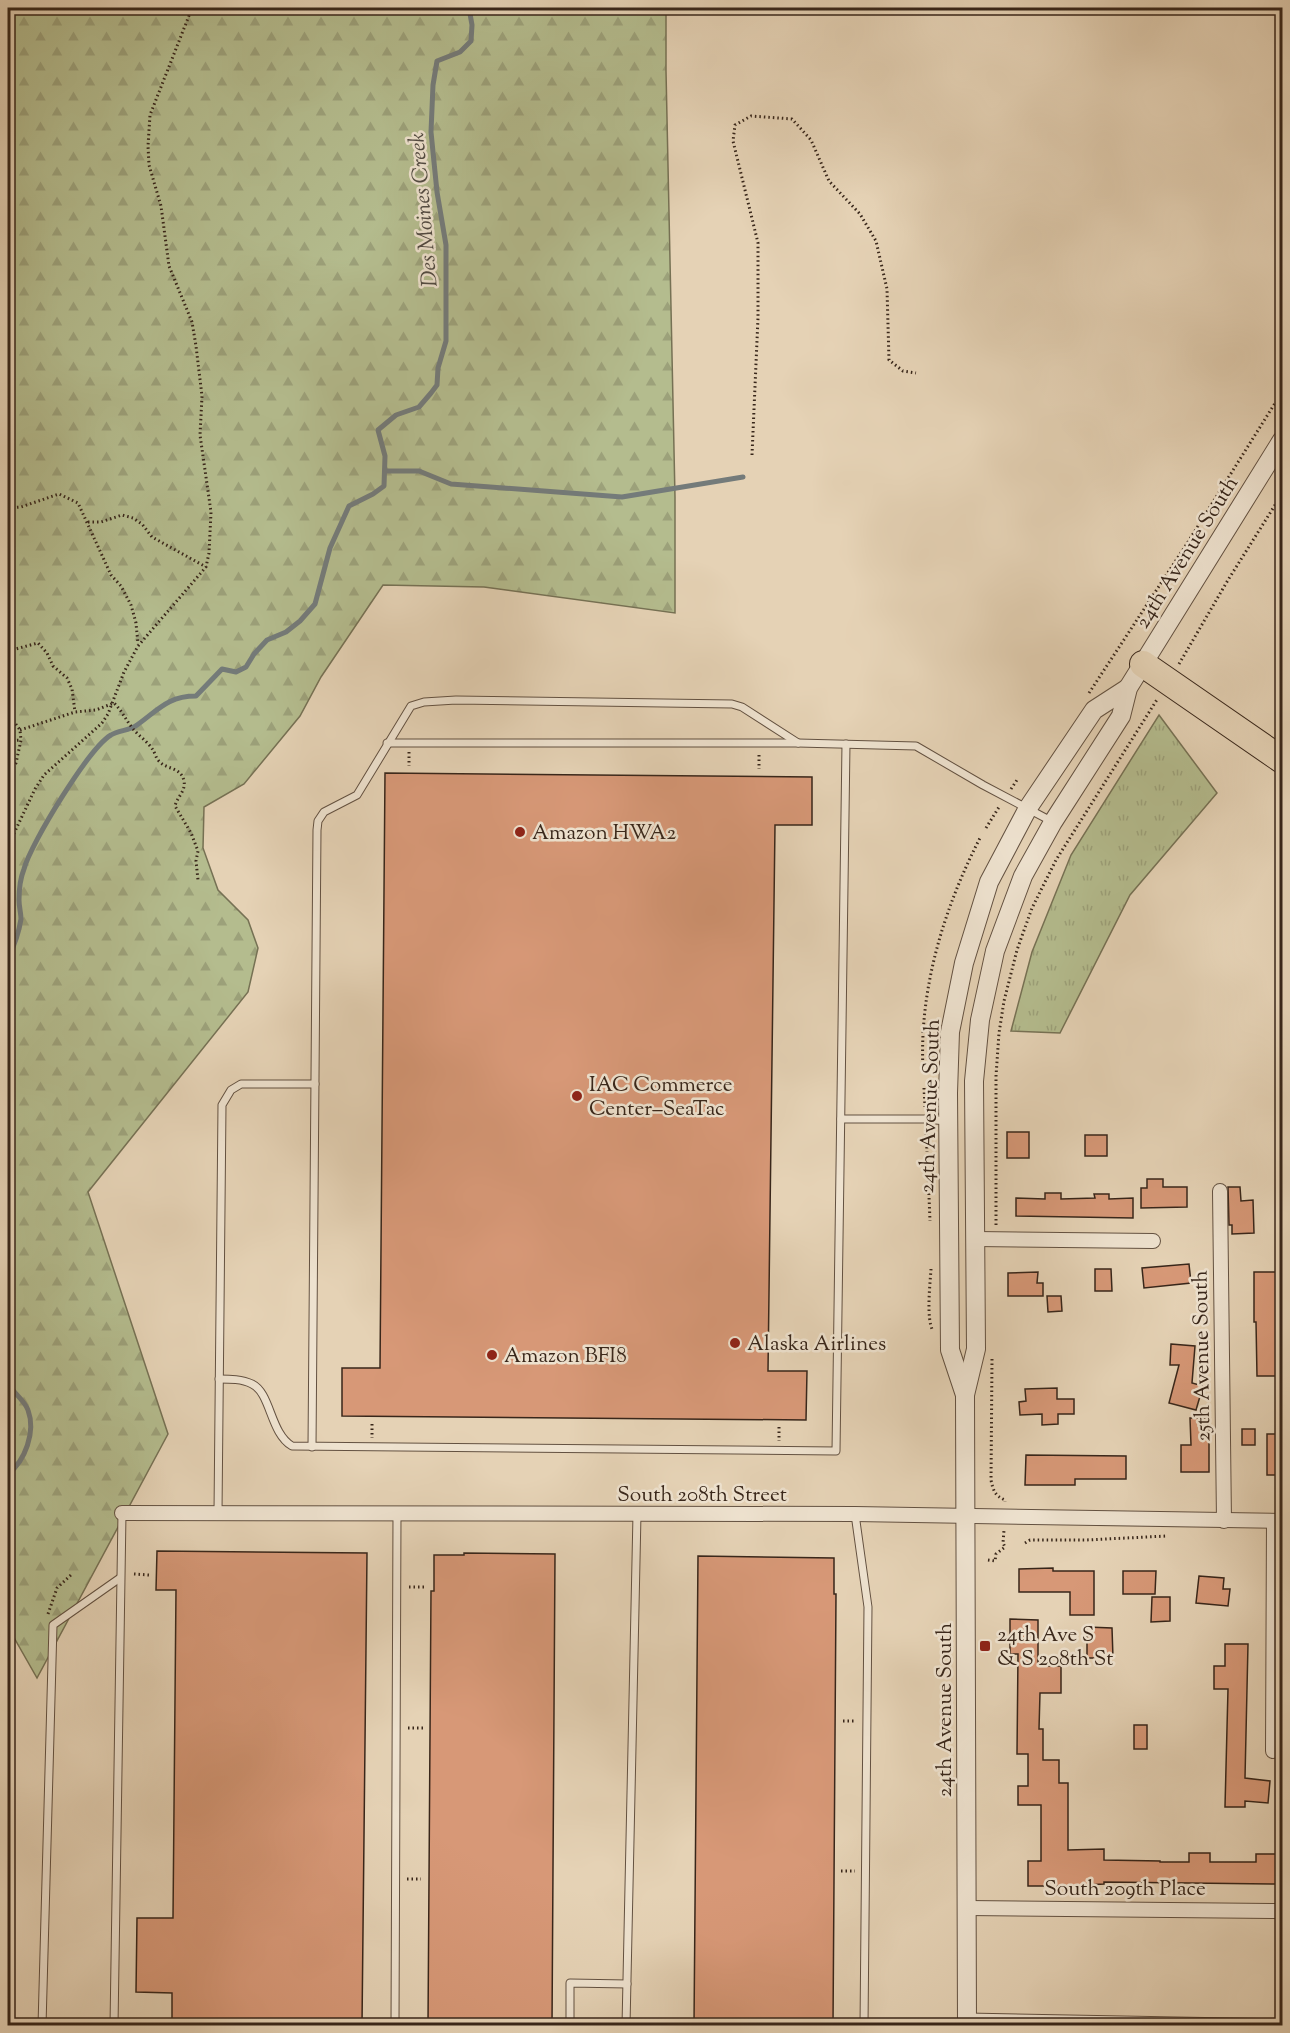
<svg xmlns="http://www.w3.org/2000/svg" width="1290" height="2033" font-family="'Sorts Mill Goudy',serif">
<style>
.grass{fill:url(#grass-tufts);stroke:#767154;stroke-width:1.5}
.forest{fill:url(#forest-firs);stroke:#767154;stroke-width:1.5}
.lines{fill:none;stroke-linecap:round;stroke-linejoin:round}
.stream{stroke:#747b7a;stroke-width:5}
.building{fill:#d79877;stroke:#38261a;stroke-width:1.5}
.service-casing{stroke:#635141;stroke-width:9}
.minor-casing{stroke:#635141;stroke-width:16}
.tertiary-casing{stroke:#635141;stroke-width:20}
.motorway-casing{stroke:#38261a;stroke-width:28}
.path{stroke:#38261a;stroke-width:3;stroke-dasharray:1.5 3;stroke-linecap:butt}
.service{stroke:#eee2cf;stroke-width:7}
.minor{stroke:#eee2cf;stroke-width:14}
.tertiary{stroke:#eee2cf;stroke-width:18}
.motorway{stroke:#e5d2b5;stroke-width:26}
.poi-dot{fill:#8f2418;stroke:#eee2cf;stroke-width:2}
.labels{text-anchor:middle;stroke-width:5;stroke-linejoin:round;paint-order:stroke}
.street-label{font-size:21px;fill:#38261a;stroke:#eee2cf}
.poi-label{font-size:21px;fill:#38261a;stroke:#eee2cf;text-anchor:start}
.water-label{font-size:22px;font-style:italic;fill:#514a42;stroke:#eee2cf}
</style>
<defs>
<pattern id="grass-tufts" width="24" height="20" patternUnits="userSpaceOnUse" patternTransform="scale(1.5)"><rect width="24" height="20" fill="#b4bc8e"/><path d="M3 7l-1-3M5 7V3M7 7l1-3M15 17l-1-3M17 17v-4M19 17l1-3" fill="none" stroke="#9ca17a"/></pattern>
<pattern id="forest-firs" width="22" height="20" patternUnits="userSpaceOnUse" patternTransform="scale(1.5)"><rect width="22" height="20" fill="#b4bc8e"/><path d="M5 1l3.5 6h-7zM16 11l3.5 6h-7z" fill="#9ca17a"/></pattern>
</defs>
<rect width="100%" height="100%" fill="#e5d2b5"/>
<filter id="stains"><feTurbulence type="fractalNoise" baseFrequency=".00333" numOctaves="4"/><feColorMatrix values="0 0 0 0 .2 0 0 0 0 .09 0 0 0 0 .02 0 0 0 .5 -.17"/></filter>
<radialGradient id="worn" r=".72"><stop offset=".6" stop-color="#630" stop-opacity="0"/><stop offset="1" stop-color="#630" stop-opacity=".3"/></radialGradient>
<path class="grass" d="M 1159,715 L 1217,793 L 1130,895 L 1060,1033 L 1011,1031 L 1032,952 L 1071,855 Z"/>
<path class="forest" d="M 8,8 L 666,8 L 666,71 L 675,497 L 675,613 L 484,587 L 383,585 L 321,677 L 300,716 L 244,784 L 204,807 L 203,848 L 218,890 L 248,920 L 258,948 L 248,992 L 88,1192 L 168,1434 L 37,1678 L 8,1627 Z"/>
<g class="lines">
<g class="stream">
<path d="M 385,471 L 419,471 L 451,484 L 622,497 L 743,477"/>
<path d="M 8,958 C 14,946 19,932 21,919 C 21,913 19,907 19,900 C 19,890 20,879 24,869 C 31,843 89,748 111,735 C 119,730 129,731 137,725 C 158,710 168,696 196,696 L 222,669 L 236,672 L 246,667 L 254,654 L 267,640 L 286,632 L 300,621 L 315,604 L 330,548 L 349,506 L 373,494 L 384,486 L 385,456 L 378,430 L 396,415 L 419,407 L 431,393 L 437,385 L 438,368 L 446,341 L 446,245 L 437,192 L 431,132 L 433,85 L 437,61 L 460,52 L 471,41 L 472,25 L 469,8"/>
<path d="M 8,1257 L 10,1265 L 8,1277"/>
<path d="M 8,1384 C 13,1392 25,1401 28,1410 C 36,1432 25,1461 8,1474"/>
</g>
</g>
<g class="building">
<path d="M 385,773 L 812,777 L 812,825 L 775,825 L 768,1371 L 807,1371 L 806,1420 L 342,1416 L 342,1368 L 380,1368 Z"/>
<rect x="1007" y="1132" width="22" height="26"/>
<rect x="1085" y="1135" width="22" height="21"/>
<path d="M 1147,1179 L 1163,1179 L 1163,1187 L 1187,1187 L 1187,1207 L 1141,1208 L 1141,1188 L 1147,1188 Z"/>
<path d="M 1228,1187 L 1240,1187 L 1241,1201 L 1253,1200 L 1254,1233 L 1232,1234 L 1232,1225 L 1229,1225 Z"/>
<path d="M 1045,1193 L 1061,1193 L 1061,1199 L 1095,1198 L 1094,1194 L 1109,1194 L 1109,1199 L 1133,1198 L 1133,1218 L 1016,1216 L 1016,1198 L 1045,1199 Z"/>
<path d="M 1189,1264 L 1191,1283 L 1144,1288 L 1142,1268 Z"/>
<path d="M 1095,1269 L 1111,1269 L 1112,1291 L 1095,1291 Z"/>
<path d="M 1038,1272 L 1037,1283 L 1043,1283 L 1043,1296 L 1008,1296 L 1008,1273 Z"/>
<path d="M 1254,1272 L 1277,1272 L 1276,1297 L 1282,1297 L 1282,1322 L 1280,1322 L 1280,1376 L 1257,1376 L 1256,1322 L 1254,1322 Z"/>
<path d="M 1047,1296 L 1061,1296 L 1062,1311 L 1048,1312 Z"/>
<path d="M 1171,1344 L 1195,1346 L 1192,1383 L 1203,1386 L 1196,1410 L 1169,1403 L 1179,1365 L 1170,1365 Z"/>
<path d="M 1057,1388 L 1057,1399 L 1074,1399 L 1074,1414 L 1058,1414 L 1058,1424 L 1042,1425 L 1042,1414 L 1020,1415 L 1019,1402 L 1026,1401 L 1025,1389 Z"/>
<path d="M 1190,1418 L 1209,1418 L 1209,1472 L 1181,1472 L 1181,1445 L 1191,1445 Z"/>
<rect x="1242" y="1429" width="13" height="16"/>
<rect x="1267" y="1434" width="15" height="41"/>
<path d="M 1026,1455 L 1126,1456 L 1126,1479 L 1075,1479 L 1075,1485 L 1025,1485 Z"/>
<path d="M 157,1551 L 367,1553 L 362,2025 L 172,2025 L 172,1993 L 136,1992 L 137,1918 L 173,1918 L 176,1590 L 156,1590 Z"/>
<path d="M 464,1553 L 555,1554 L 552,2025 L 428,2025 L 431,1591 L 434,1591 L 434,1555 L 464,1555 Z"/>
<path d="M 698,1556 L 834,1558 L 834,1594 L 836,1594 L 833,2025 L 694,2025 Z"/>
<path d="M 1053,1568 L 1053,1571 L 1094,1571 L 1094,1615 L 1070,1615 L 1070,1592 L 1019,1592 L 1019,1569 Z"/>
<path d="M 1123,1571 L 1156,1571 L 1155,1594 L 1123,1594 Z"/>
<path d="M 1199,1576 L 1224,1578 L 1223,1589 L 1230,1589 L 1228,1606 L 1196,1603 Z"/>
<path d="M 1152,1597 L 1170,1597 L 1170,1621 L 1151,1622 Z"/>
<path d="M 1010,1619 L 1038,1620 L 1038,1666 L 1061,1666 L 1061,1693 L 1040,1693 L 1039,1729 L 1043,1729 L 1043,1760 L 1059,1760 L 1059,1783 L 1068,1783 L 1068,1850 L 1104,1849 L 1104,1860 L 1160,1861 L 1160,1862 L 1189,1862 L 1189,1853 L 1210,1853 L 1210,1862 L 1256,1862 L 1256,1854 L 1281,1854 L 1281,1884 L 1104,1882 L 1104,1884 L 1066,1886 L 1028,1886 L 1028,1861 L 1041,1861 L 1041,1805 L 1018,1805 L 1018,1786 L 1028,1786 L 1028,1754 L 1017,1754 L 1018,1654 L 1010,1654 Z"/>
<path d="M 1087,1627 L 1112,1628 L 1113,1658 L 1087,1658 Z"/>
<path d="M 1225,1644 L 1248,1644 L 1245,1778 L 1270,1781 L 1268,1803 L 1245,1801 L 1245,1807 L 1225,1807 L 1228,1689 L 1214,1689 L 1214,1666 L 1225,1666 Z"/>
<rect x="1134" y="1725" width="13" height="24"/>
</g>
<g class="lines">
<g class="service-casing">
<g id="service">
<path d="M 772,8 L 774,10 L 844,8"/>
<path d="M 387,743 L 798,743 L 916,746 L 983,785 L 1053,822"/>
<path d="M 841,1119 L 926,1119 L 946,1121"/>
<path d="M 219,1379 C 230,1379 242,1379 252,1384 C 271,1393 270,1433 292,1446 L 836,1451 L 846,744"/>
<path d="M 312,1447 L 317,830 L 318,821 L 324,812 L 357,795 L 411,706 L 424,702 L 456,700 L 732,704 L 742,707 L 798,743"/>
<path d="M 218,1513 L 222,1105 L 231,1090 L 241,1084 L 315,1084"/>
<path d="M 855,1514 L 868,1607 L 864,2026"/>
<path d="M 967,2017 L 1282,2023"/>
<path d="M 42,2026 L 53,1625 L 120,1578"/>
<path d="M 114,2026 L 122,1513"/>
<path d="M 395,2026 L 397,1515"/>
<path d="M 570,2026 L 570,1983 L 627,1984"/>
<path d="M 626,2026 L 637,1514"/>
</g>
</g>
<g class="minor-casing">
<g id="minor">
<path d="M 1220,1191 L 1224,1521"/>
<path d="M 976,1239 L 1153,1241"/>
<path d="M 122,1513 L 855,1514 L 1282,1521"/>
<path d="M 1273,1751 L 1274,1521"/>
<path d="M 967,1908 L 1282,1911"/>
</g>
</g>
<g class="tertiary-casing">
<g id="tertiary">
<path d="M 965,1395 L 950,1350 L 948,1093 L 950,1032 L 964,963 L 989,882 L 1028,808 L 1094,710 L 1128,688"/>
<path d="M 967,2026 L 965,1395 L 976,1349 L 974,1081 L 980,1020 L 995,951 L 1023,876 L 1053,822 L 1121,716 L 1128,688 L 1282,440"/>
</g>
</g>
<g class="motorway-casing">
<path id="motorway" d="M 1143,664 L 1282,760"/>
</g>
<g class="path">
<path d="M 752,455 L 758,318 L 758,243 L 733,141 L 735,125 L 751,116 L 792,119 L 811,140 L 829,181 L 860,214 L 876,241 L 887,289 L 889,360 L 903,371 L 916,373"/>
<path d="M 8,508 L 21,507 L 59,494 L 78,503 L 111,575 L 121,586 L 131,605 L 136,623 L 138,644"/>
<path d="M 88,522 L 101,522 L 122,515 L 133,518 L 142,524 L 152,537 L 206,567"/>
<path d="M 8,651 L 38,643 L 47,653 L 53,666 L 67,678 L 72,689 L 75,712"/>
<path d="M 1179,664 L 1228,580 L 1282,494"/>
<path d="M 1089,693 L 1188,542 L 1282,392"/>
<path d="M 8,713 L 20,730 L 21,740 L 16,763 L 8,771"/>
<path d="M 20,730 L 75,712 L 96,710 L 114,703 C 122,711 126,720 133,729 C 139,736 148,742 153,750 C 155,753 156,759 160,762 C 168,770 181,767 184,781 C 186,791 177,797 175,806 L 191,833 L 198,851 L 196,861 L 198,880"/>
<path d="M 8,741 L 21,740"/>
<path d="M 409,752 L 409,766"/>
<path d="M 759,755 L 759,769"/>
<path d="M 1011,789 L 1017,780"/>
<path d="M 986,828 L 999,807"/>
<path d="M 8,846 L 35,789 L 44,775 L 102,723 L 108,714 L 124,672 L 138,646 L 206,567 L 209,553 L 211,512 L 200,435 L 202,396 L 196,346 L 192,322 L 169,266 L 161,206 L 149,165 L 148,146 L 150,115 L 192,8"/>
<path d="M 923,1069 C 919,989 944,908 980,838"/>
<path d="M 924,1088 L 925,1107"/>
<path d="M 926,1129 L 927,1152"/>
<path d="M 928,1171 L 930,1221"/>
<path d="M 996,1225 L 996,1076 L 999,1033 L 1004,1001 L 1017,950 L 1032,908 L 1056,860 L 1158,698"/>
<path d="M 931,1269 C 930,1285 926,1319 933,1331"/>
<path d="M 992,1359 L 991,1480 C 993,1490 995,1496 1005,1500 L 1005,1502"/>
<path d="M 372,1424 L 372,1438"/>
<path d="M 779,1427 L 779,1441"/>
<path d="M 1025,1543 L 1030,1540 L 1086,1540 L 1167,1536"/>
<path d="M 988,1560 L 995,1561 L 996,1554 L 1005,1547 L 1003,1543 L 1004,1530"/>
<path d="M 134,1574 L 149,1575"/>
<path d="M 409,1587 L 424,1587"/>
<path d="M 48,1614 L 57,1588 L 73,1573"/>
<path d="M 843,1721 L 856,1721"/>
<path d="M 408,1728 L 423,1728"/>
<path d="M 841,1871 L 855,1871"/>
<path d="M 407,1879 L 421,1879"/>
<path d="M 840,2020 L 853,2020"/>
</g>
<use href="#service" class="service"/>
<use href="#minor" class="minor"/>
<use href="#tertiary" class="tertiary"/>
<use href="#motorway" class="motorway"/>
</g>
<g class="poi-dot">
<circle cx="520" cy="832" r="6"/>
<circle cx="577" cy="1096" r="6"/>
<circle cx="735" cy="1343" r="6"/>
<circle cx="492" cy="1355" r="6"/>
<rect x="979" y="1640" width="12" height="12" rx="3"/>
</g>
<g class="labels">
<g class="street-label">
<text transform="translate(1186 552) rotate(-58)" y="7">24th Avenue South</text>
<text transform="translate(929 1106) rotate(-88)" y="7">24th Avenue South</text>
<text transform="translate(1201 1356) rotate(-91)" y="7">25th Avenue South</text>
<text x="702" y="1501">South 208th Street</text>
<text transform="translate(944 1710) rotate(-90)" y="7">24th Avenue South</text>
<text x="1125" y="1895">South 209th Place</text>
</g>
<g class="poi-label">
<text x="532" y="839">Amazon HWA2</text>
<text x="589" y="1091">IAC Commerce<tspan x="589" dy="24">Center–SeaTac</tspan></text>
<text x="747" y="1350">Alaska Airlines</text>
<text x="504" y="1362">Amazon BFI8</text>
<text x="997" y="1641">24th Ave S<tspan x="997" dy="24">&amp; S 208th St</tspan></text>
</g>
<g class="water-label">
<text transform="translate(422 210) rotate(-95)" y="8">Des Moines Creek</text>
</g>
</g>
<rect width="1290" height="2033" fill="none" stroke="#e5d2b5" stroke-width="30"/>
<rect x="9" y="9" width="1272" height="2015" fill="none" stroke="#38261a" stroke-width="3"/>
<rect x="15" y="15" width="1260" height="2003" fill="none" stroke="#38261a" stroke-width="1.5"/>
<rect width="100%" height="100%" filter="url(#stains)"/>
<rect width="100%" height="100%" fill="url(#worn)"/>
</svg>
